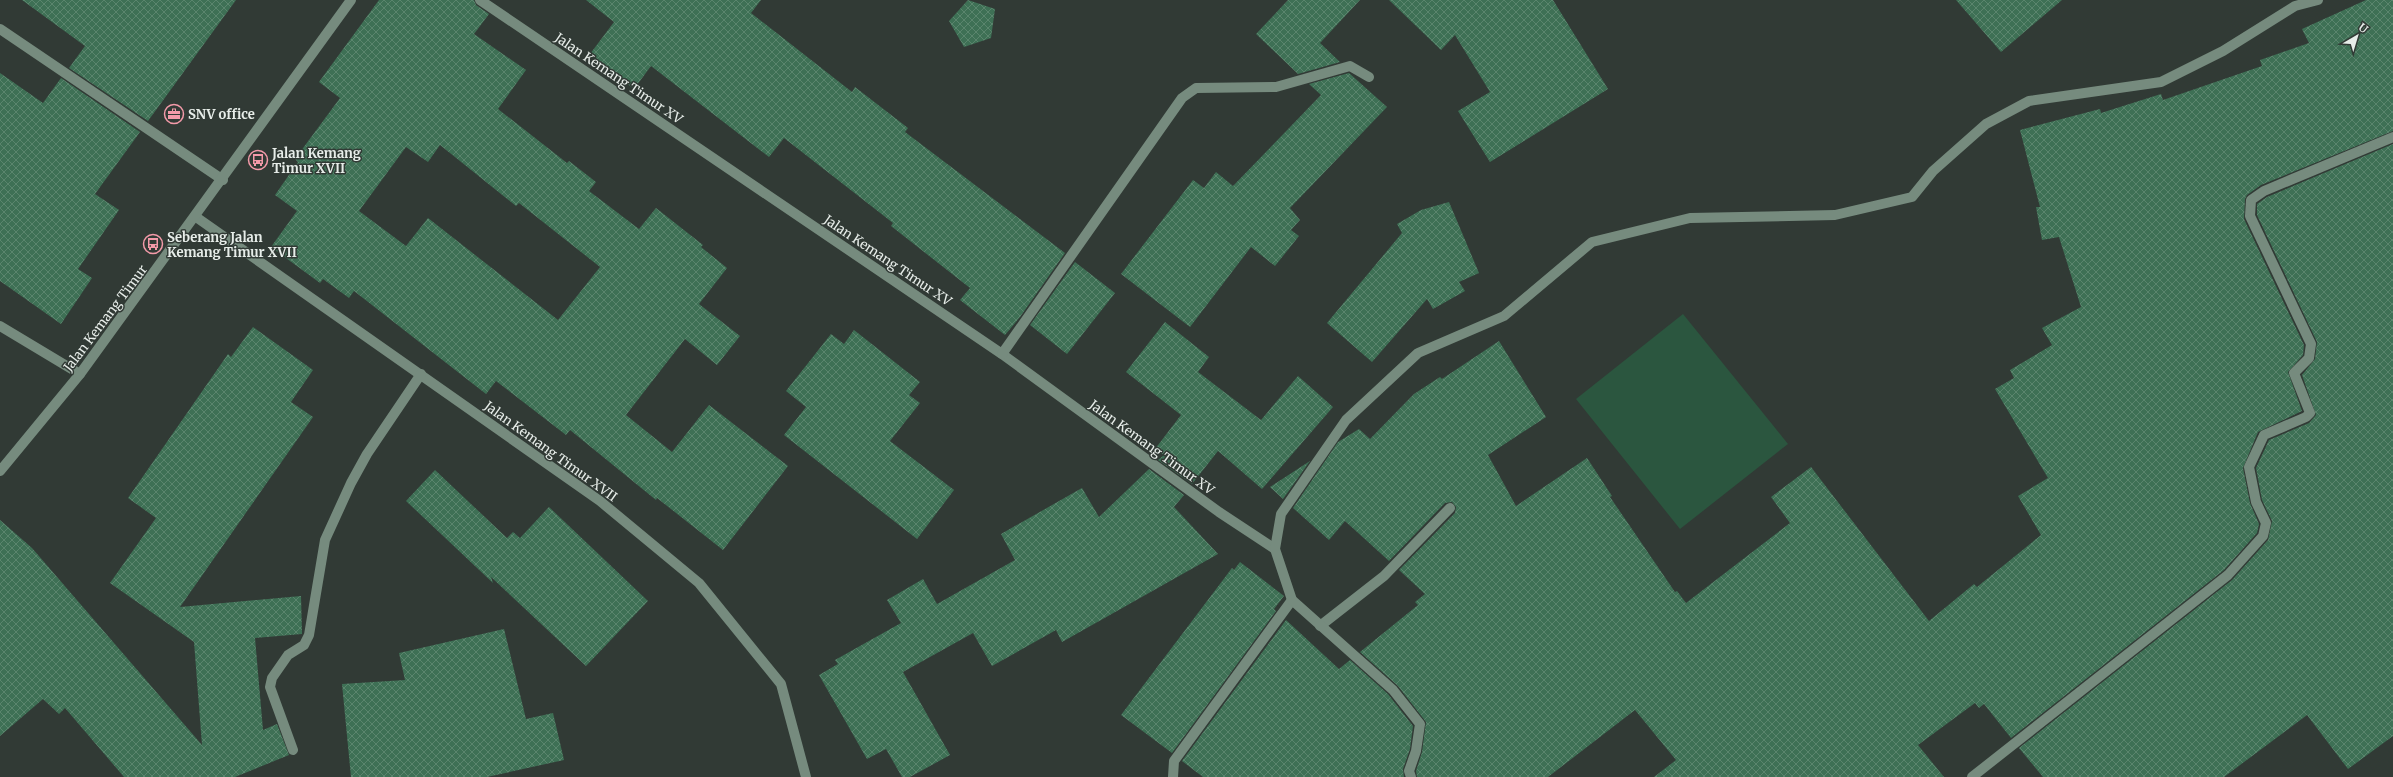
<svg xmlns="http://www.w3.org/2000/svg" width="2393" height="777" font-family="Merriweather,serif">
<style>
.park{fill:#2b563f}
.building{fill:url(#building-cross-hatch);fill-rule:evenodd}
.lines{fill:none;stroke-linecap:round;stroke-linejoin:round}
.minor{stroke:#768b7e;stroke-width:10}
.labels{text-anchor:middle;stroke-width:3;stroke-linejoin:round;paint-order:stroke}
.street-label{font-size:13px;fill:#e7ede9;stroke:#313a35}
.poi-label{font-size:13px;font-weight:bold;fill:#e7ede9;stroke:#313a35;text-anchor:start}
</style>
<defs>
<pattern id="building-cross-hatch" width="8" height="8" patternUnits="userSpaceOnUse"><rect width="8" height="8" fill="#3e7055"/><path d="M0 0l8 8M0 8l8-8" fill="none" stroke="#5a856d"/></pattern>
</defs>
<rect width="100%" height="100%" fill="#313a35"/>
<path class="park" d="M 1683,314 L 1788,444 L 1680,529 L 1576,399 Z"/>
<g class="building">
<path d="M 22,0 L 236,0 L 148,121 L 69,68 L 85,46 Z"/>
<path d="M 379,0 L 474,0 L 476,5 L 489,14 L 474,34 L 526,70 L 498,109 L 567,163 L 569,161 L 596,182 L 589,191 L 639,229 L 656,208 L 703,245 L 701,247 L 727,268 L 699,304 L 740,336 L 717,365 L 685,339 L 626,415 L 672,452 L 709,405 L 788,466 L 723,550 L 657,498 L 656,500 L 570,430 L 566,435 L 496,381 L 486,394 L 354,291 L 349,298 L 323,279 L 320,283 L 271,247 L 297,211 L 275,195 L 298,162 L 295,159 L 340,98 L 319,82 ZM 440,145 L 516,206 L 519,203 L 600,267 L 558,320 L 428,218 L 406,246 L 359,211 L 406,147 L 428,162 Z"/>
<path d="M 586,0 L 761,0 L 751,13 L 852,92 L 855,87 L 908,128 L 905,132 L 1065,253 L 1020,317 L 1005,335 L 960,300 L 970,288 L 891,226 L 893,223 L 784,138 L 769,157 L 651,66 L 634,89 L 590,54 L 614,22 Z"/>
<path d="M 968,0 L 995,9 L 991,38 L 964,47 L 949,21 Z"/>
<path d="M 1288,0 L 1360,0 L 1320,43 L 1340,62 L 1298,74 L 1256,34 Z"/>
<path d="M 1389,0 L 1553,0 L 1608,89 L 1490,162 L 1458,111 L 1490,92 L 1455,35 L 1441,50 Z"/>
<path d="M 1956,0 L 2062,0 L 2001,52 Z"/>
<path d="M 2366,0 L 2393,0 L 2393,131 L 2261,185 L 2247,195 L 2245,199 L 2244,219 L 2304,345 L 2303,355 L 2288,372 L 2302,411 L 2258,432 L 2243,468 L 2250,503 L 2259,524 L 2257,533 L 2224,570 L 2011,738 L 1984,704 L 1979,708 L 1975,703 L 1918,745 L 1944,777 L 1654,777 L 1676,760 L 1635,710 L 1548,777 L 1417,777 L 1416,771 L 1422,752 L 1426,722 L 1398,686 L 1360,652 L 1418,605 L 1415,602 L 1425,594 L 1399,570 L 1455,513 L 1456,507 L 1452,502 L 1445,503 L 1389,561 L 1345,521 L 1329,540 L 1293,508 L 1338,442 L 1359,429 L 1370,439 L 1414,394 L 1440,377 L 1442,379 L 1499,341 L 1546,417 L 1488,455 L 1516,506 L 1587,458 L 1612,496 L 1610,497 L 1675,592 L 1677,591 L 1686,603 L 1790,523 L 1771,497 L 1811,467 L 1929,621 L 1974,584 L 1977,587 L 2041,535 L 2018,496 L 2048,478 L 1995,389 L 2014,378 L 2010,370 L 2052,345 L 2042,328 L 2081,307 L 2059,237 L 2042,240 L 2036,207 L 2040,207 L 2020,130 L 2100,109 L 2101,113 L 2161,94 L 2163,100 L 2262,66 L 2260,60 L 2309,43 L 2302,29 Z"/>
<path d="M 0,73 L 43,103 L 61,78 L 140,132 L 95,194 L 119,210 L 78,269 L 92,278 L 61,324 L 0,281 Z"/>
<path d="M 1349,73 L 1387,107 L 1290,208 L 1300,220 L 1291,230 L 1299,236 L 1275,266 L 1251,247 L 1190,327 L 1121,274 L 1193,180 L 1204,188 L 1216,172 L 1233,186 L 1321,95 L 1309,84 Z"/>
<path d="M 2393,144 L 2393,736 L 2348,769 L 2307,715 L 2224,777 L 2043,777 L 2019,748 L 2232,580 L 2268,540 L 2272,521 L 2262,500 L 2256,468 L 2269,440 L 2309,423 L 2316,415 L 2302,375 L 2315,359 L 2317,342 L 2257,215 L 2257,204 L 2267,197 Z"/>
<path d="M 1449,202 L 1479,273 L 1459,282 L 1465,291 L 1433,309 L 1427,299 L 1372,362 L 1327,323 L 1402,233 L 1397,224 L 1421,210 Z"/>
<path d="M 1075,262 L 1115,293 L 1067,354 L 1030,325 Z"/>
<path d="M 1165,322 L 1209,357 L 1198,372 L 1261,420 L 1298,376 L 1333,407 L 1262,489 L 1218,451 L 1192,484 L 1158,460 L 1164,455 L 1155,449 L 1181,415 L 1126,372 Z"/>
<path d="M 253,327 L 313,370 L 291,402 L 313,417 L 180,607 L 301,596 L 302,634 L 255,638 L 263,730 L 277,724 L 289,755 L 235,777 L 124,777 L 65,708 L 59,714 L 43,699 L 0,736 L 0,520 L 32,548 L 202,745 L 194,642 L 110,583 L 156,518 L 128,498 L 228,354 L 231,357 Z"/>
<path d="M 854,330 L 920,382 L 909,395 L 920,403 L 890,441 L 954,490 L 917,539 L 784,435 L 806,407 L 786,391 L 831,334 L 844,344 Z"/>
<path d="M 1310,461 L 1283,499 L 1270,487 Z"/>
<path d="M 1149,469 L 1184,495 L 1174,507 L 1218,554 L 1062,642 L 1056,630 L 992,666 L 973,633 L 903,672 L 950,755 L 910,777 L 902,777 L 886,749 L 867,759 L 819,675 L 838,664 L 835,660 L 901,623 L 887,600 L 923,579 L 937,604 L 1015,560 L 1001,534 L 1082,488 L 1099,517 Z"/>
<path d="M 435,470 L 507,538 L 513,532 L 520,538 L 549,507 L 648,601 L 586,666 L 491,577 L 493,583 L 406,501 Z"/>
<path d="M 1240,562 L 1284,596 L 1274,609 L 1276,611 L 1172,753 L 1121,715 L 1232,568 L 1234,570 Z"/>
<path d="M 1286,620 L 1339,669 L 1350,660 L 1388,694 L 1413,726 L 1410,749 L 1403,769 L 1404,777 L 1203,777 L 1182,761 Z"/>
<path d="M 504,629 L 526,719 L 553,713 L 564,760 L 487,777 L 351,777 L 342,684 L 405,680 L 399,653 Z"/>
</g>
<g class="lines">
<g class="minor">
<path d="M 480,0 L 1002,354 L 1219,512 L 1275,549"/>
<path d="M 0,29 L 223,180"/>
<path d="M 196,217 L 600,501 L 699,583 L 781,684 L 806,777"/>
<path d="M 0,326 L 80,374"/>
<path d="M 1002,354 L 1182,98 L 1196,88 L 1276,87 L 1350,66 L 1369,77"/>
<path d="M 0,471 L 80,374 L 351,0"/>
<path d="M 1320,626 L 1384,576 L 1450,508"/>
<path d="M 293,750 L 270,687 L 272,678 L 288,655 L 304,645 L 309,635 L 325,540 L 351,483 L 367,454 L 421,374"/>
<path d="M 1173,777 L 1174,761 L 1292,600"/>
<path d="M 1411,777 L 1409,771 L 1416,751 L 1420,724 L 1393,690 L 1292,600 L 1275,549 L 1281,514 L 1346,420 L 1418,353 L 1504,316 L 1592,242 L 1690,218 L 1835,215 L 1912,197 L 1933,171 L 1986,124 L 2029,101 L 2161,82 L 2223,51 L 2295,6 L 2318,0"/>
<path d="M 1972,777 L 2228,575 L 2263,536 L 2266,523 L 2256,502 L 2249,467 L 2264,435 L 2306,417 L 2310,413 L 2294,373 L 2309,358 L 2311,344 L 2250,216 L 2251,200 L 2264,191 L 2393,137"/>
</g>
</g>
<defs>
<g id="office-ring" transform="scale(1)"><circle r="9.5" fill="#313a35" stroke="#f39aa9" stroke-width="1.5"/><path d="M-6-3h4V-5.5h4V-3h4V5H-6ZM-1-4.5V-3h2v-1.5ZM-6 0V1H6V0Z" fill="#f39aa9"/></g>
<g id="bus-ring" transform="scale(1)"><circle r="9.5" fill="#313a35" stroke="#f39aa9" stroke-width="1.5"/><path d="M-5-6H5V4H4V6H2V4H-2V6H-4V4H-5ZM-3.5-4V0h7V-4ZM-3.5 1.2v1.5H-2V1.2ZM2 1.2v1.5H3.5V1.2Z" fill="#f39aa9"/></g>
</defs>
<g fill-rule="evenodd">
<use href="#office-ring" x="174" y="114"/>
<use href="#bus-ring" x="258" y="160"/>
<use href="#bus-ring" x="153" y="244"/>
</g>
<g class="labels">
<g class="street-label">
<text transform="translate(619 78) rotate(34)" y="5">Jalan Kemang Timur XV</text>
<text transform="translate(888 260) rotate(34)" y="5">Jalan Kemang Timur XV</text>
<text transform="translate(105 318) rotate(-53)" y="5">Jalan Kemang Timur</text>
<text transform="translate(1152 447) rotate(36)" y="5">Jalan Kemang Timur XV</text>
<text transform="translate(551 451) rotate(36)" y="5">Jalan Kemang Timur XVII</text>
</g>
<g class="poi-label">
<text x="188" y="119">SNV office</text>
<text x="272" y="158">Jalan Kemang<tspan x="272" dy="15">Timur XVII</tspan></text>
<text x="167" y="242">Seberang Jalan<tspan x="167" dy="15">Kemang Timur XVII</tspan></text>
</g>
</g>
<g transform="translate(2357 36) rotate(38)" stroke="#313a35" stroke-width="3" paint-order="stroke">
<path d="M0-3L7 15L0 10L-7 15Z" fill="#e7ede9"/>
<text y="-6" font-size="11" font-weight="bold" text-anchor="middle" fill="#e7ede9">U</text>
</g>
</svg>
